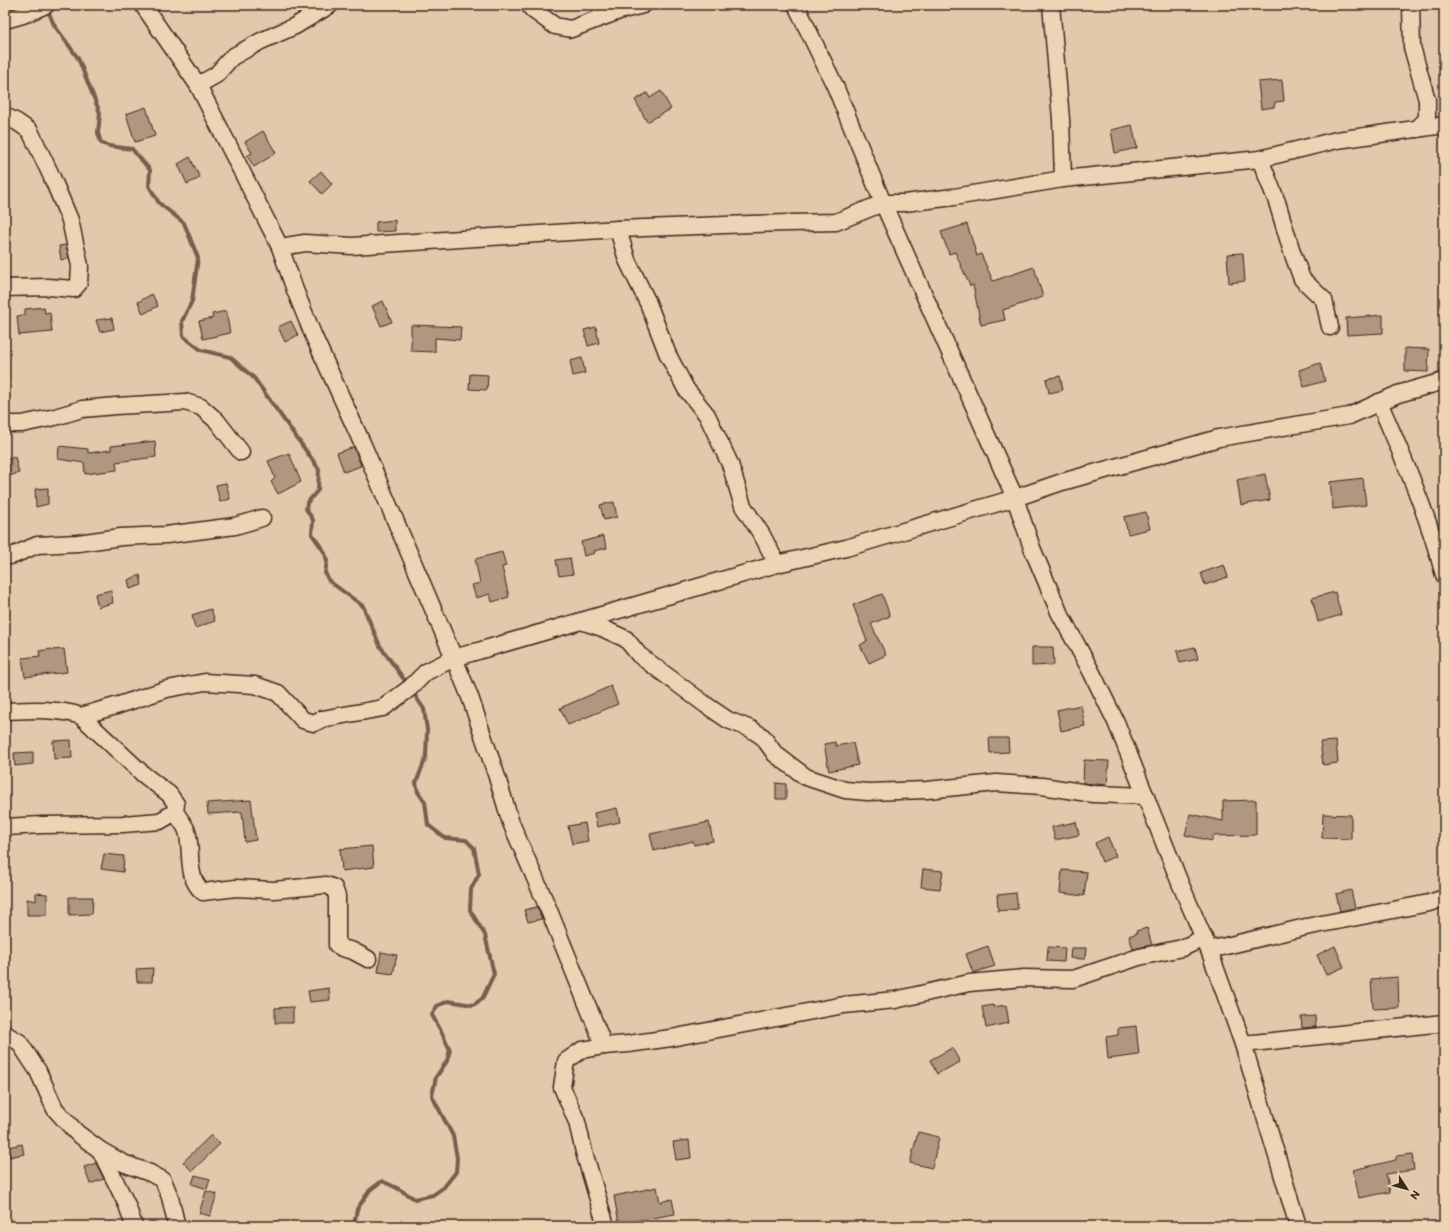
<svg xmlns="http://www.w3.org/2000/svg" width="1449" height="1231" font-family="'Balsamiq Sans',sans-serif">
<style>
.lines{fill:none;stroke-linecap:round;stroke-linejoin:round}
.stream{stroke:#745f4e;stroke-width:4}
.building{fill:#af9780;stroke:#3b2a1e}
.minor-casing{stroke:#3b2a1e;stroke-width:19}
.minor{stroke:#eed3b5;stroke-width:16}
</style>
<rect width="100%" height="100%" fill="#e3c9ac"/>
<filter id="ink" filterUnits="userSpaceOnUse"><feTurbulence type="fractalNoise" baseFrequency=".025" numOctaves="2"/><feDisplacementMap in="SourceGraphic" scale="8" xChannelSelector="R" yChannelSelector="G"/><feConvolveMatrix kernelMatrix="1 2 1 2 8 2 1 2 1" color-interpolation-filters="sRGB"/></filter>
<g filter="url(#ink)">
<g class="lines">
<g class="stream">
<path d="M 47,8 L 54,25 L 78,58 L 100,113 L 98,133 L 101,143 L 109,146 L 132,149 L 150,170 L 149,186 L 159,203 L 184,223 L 198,258 L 192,301 L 182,321 L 183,336 L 201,350 L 230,357 L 254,378 L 319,469 L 318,490 L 307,503 L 306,509 L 313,520 L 312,534 L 325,553 L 327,561 L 325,573 L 329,581 L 363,606 L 380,646 L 408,685"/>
<path d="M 354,1226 L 357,1209 L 370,1190 L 382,1181 L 397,1188 L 415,1199 L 433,1195 L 444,1187 L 456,1172 L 457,1158 L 453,1136 L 432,1096 L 436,1077 L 447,1061 L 450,1050 L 441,1031 L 432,1015 L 437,1006 L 448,1001 L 473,1005 L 482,999 L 494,974 L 485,935 L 470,910 L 471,889 L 479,874 L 474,848 L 466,840 L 445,838 L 428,825 L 425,802 L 418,792 L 416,783 L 426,757 L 427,730 L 424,709 L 412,691"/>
</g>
</g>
<g class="building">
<path d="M 1282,80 L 1284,101 L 1275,102 L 1274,107 L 1261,109 L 1258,82 Z"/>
<path d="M 661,91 L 671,109 L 647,122 L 635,100 L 647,93 L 650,98 Z"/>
<path d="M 146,107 L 155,136 L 135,142 L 126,114 Z"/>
<path d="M 1132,125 L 1137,148 L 1115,153 L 1111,130 Z"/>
<path d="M 263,131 L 276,153 L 254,167 L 247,156 L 252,153 L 245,142 Z"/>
<path d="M 190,157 L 200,178 L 187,184 L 178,164 Z"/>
<path d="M 321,171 L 332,184 L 322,194 L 310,181 Z"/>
<path d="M 395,220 L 395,231 L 376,232 L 376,222 Z"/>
<path d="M 967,224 L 977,256 L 981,254 L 993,281 L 1034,267 L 1043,297 L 1003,310 L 1005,320 L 981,325 L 973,285 L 970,286 L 955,252 L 949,254 L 941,232 Z"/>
<path d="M 66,245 L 69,258 L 61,260 L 59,246 Z"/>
<path d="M 1243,253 L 1245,281 L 1229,283 L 1227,254 Z"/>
<path d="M 152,294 L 158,306 L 143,314 L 138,302 Z"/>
<path d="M 383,301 L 392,322 L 381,326 L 372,306 Z"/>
<path d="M 44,307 L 45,313 L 50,312 L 52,332 L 19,335 L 17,316 L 25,315 L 25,309 Z"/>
<path d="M 226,311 L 230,333 L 203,339 L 199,321 L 213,318 L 212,314 Z"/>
<path d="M 1383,315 L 1383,333 L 1347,335 L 1346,318 Z"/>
<path d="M 112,318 L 114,329 L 100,332 L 96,320 Z"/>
<path d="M 291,321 L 298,335 L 285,342 L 278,327 Z"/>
<path d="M 411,325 L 461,327 L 460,340 L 435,338 L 435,352 L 411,351 Z"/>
<path d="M 596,327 L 599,343 L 588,346 L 584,330 Z"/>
<path d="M 1405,348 L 1429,349 L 1428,372 L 1405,371 Z"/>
<path d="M 582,358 L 585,373 L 573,376 L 570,361 Z"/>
<path d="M 1320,363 L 1325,381 L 1304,387 L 1299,370 Z"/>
<path d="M 470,374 L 488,375 L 487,390 L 469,389 Z"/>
<path d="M 1060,376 L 1063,390 L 1049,393 L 1046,379 Z"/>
<path d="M 155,441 L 156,457 L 116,462 L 117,470 L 85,474 L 84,463 L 58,459 L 59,446 L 88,449 L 88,453 L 111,450 L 111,446 Z"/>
<path d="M 354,447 L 361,466 L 344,472 L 337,453 Z"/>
<path d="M 289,453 L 301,482 L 278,494 L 271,482 L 275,478 L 268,461 Z"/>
<path d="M 15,457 L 19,473 L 5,477 L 5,460 Z"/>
<path d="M 1265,474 L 1270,500 L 1241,505 L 1237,480 Z"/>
<path d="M 1363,478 L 1366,505 L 1333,509 L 1330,482 Z"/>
<path d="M 226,483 L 230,499 L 220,502 L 216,485 Z"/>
<path d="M 48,488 L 48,504 L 36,507 L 35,489 Z"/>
<path d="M 614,502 L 617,517 L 604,520 L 600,505 Z"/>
<path d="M 1146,512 L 1150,529 L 1128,534 L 1124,517 Z"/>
<path d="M 603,536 L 607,548 L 594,551 L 595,553 L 584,556 L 581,542 Z"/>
<path d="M 502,552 L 506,566 L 502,567 L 509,597 L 492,602 L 490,594 L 476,598 L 472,585 L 480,583 L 475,559 Z"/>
<path d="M 570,558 L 573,574 L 559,576 L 556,560 Z"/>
<path d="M 1224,565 L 1228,577 L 1205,585 L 1201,573 Z"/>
<path d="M 140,575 L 142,585 L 130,589 L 128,580 Z"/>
<path d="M 111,590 L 113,603 L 98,607 L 95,594 Z"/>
<path d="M 1335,592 L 1341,615 L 1318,622 L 1312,598 Z"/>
<path d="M 882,594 L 890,616 L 871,624 L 886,655 L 869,663 L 860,645 L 867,641 L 853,605 Z"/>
<path d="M 211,609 L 215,621 L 195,628 L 192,615 Z"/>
<path d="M 1032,647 L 1053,647 L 1054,665 L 1032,666 Z"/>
<path d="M 1195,647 L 1198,659 L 1180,663 L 1177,651 Z"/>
<path d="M 52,649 L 52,650 L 64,649 L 67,672 L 25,677 L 22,658 L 40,656 L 39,651 Z"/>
<path d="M 611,686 L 618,704 L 568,725 L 560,708 Z"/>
<path d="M 1081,705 L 1085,726 L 1061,731 L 1057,710 Z"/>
<path d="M 989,738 L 1008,738 L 1009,752 L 990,753 Z"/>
<path d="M 71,740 L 72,758 L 54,759 L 53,741 Z"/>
<path d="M 1336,741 L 1338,763 L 1323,765 L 1320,742 Z"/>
<path d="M 835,742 L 836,746 L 853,743 L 858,765 L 829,771 L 824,744 Z"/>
<path d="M 33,752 L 33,764 L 15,766 L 14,753 Z"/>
<path d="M 1084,760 L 1109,761 L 1107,785 L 1083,783 Z"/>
<path d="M 776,783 L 786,784 L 786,799 L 776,799 Z"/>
<path d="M 251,800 L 256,840 L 245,842 L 242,812 L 208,814 L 207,803 Z"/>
<path d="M 1256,800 L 1256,835 L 1213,836 L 1212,841 L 1185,835 L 1190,814 L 1223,821 L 1223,801 Z"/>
<path d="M 617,808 L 620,822 L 597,827 L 594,813 Z"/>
<path d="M 1323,814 L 1351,815 L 1351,839 L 1322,838 Z"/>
<path d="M 709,822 L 713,841 L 694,845 L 693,841 L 654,851 L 650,834 Z"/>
<path d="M 1076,822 L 1079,835 L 1055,840 L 1052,827 Z"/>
<path d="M 585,823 L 588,841 L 572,844 L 568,826 Z"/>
<path d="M 1108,837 L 1116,856 L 1102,862 L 1095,843 Z"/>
<path d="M 372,846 L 374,867 L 342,871 L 340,849 Z"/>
<path d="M 104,854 L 124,856 L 123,872 L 101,869 Z"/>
<path d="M 923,869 L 943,871 L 940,889 L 921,887 Z"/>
<path d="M 1062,870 L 1087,872 L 1084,896 L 1060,893 Z"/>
<path d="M 1351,890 L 1355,908 L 1340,911 L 1336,894 Z"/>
<path d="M 36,893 L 47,894 L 47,915 L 27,915 L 27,899 L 36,901 Z"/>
<path d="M 1016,893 L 1018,909 L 998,911 L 997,895 Z"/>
<path d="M 69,897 L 93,897 L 92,914 L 69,915 Z"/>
<path d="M 537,907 L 542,919 L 528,922 L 524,910 Z"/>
<path d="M 1147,928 L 1152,945 L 1133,949 L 1129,936 L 1137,933 L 1136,931 Z"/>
<path d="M 988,946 L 995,966 L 973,973 L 966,954 Z"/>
<path d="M 1335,946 L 1344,967 L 1326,975 L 1317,955 Z"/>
<path d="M 1048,947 L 1065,948 L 1064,962 L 1047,961 Z"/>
<path d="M 1071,948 L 1086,948 L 1085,959 L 1070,958 Z"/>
<path d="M 381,952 L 397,955 L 393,974 L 378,972 Z"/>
<path d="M 153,968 L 152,982 L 137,982 L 136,969 Z"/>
<path d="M 1398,977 L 1399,1008 L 1373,1009 L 1371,979 Z"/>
<path d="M 329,988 L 330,1000 L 310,1002 L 308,991 Z"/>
<path d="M 993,1005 L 993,1007 L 1006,1005 L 1009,1023 L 986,1028 L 982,1007 Z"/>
<path d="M 293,1007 L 293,1023 L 275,1023 L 275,1008 Z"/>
<path d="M 1315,1016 L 1316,1027 L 1302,1028 L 1301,1017 Z"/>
<path d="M 1136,1026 L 1139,1055 L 1108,1059 L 1106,1037 L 1118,1035 L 1118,1028 Z"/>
<path d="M 952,1048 L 960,1062 L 937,1074 L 930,1060 Z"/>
<path d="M 918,1132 L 939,1137 L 932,1168 L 910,1163 Z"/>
<path d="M 211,1135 L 220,1144 L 192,1171 L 183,1162 Z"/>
<path d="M 689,1140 L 691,1158 L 676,1160 L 673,1142 Z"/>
<path d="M 22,1144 L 24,1154 L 9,1157 L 8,1147 Z"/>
<path d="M 1412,1154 L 1414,1170 L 1386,1174 L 1390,1192 L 1359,1198 L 1353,1170 L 1396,1160 L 1396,1156 Z"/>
<path d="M 96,1163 L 104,1179 L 90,1184 L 84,1167 Z"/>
<path d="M 195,1175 L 210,1179 L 207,1189 L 192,1184 Z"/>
<path d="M 657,1187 L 660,1202 L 672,1199 L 675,1214 L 619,1224 L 614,1196 Z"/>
<path d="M 206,1191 L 217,1194 L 210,1216 L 199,1213 Z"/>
</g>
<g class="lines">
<g class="minor-casing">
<g id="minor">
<path d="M 143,5 L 198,85 L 280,247 L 295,290 L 314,337 L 363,445 L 454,658 L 470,697 L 496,774 L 511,823 L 548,908 L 604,1046 L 582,1050 L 566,1061 L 562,1087 L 577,1122 L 584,1152 L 606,1226"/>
<path d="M 529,5 L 533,10 L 555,26 L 571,29 L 619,11 L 643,5"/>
<path d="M 796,5 L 835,86 L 883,203 L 1015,498 L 1032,548 L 1059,612 L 1091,671 L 1116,722 L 1180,883 L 1209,950 L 1243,1044 L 1298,1226"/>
<path d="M 1051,5 L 1061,119 L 1063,179"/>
<path d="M 1411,5 L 1412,47 L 1427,100 L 1427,119 L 1417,129"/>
<path d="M 5,20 L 23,15 L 46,5"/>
<path d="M 198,85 L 216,75 L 232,57 L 261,41 L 295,26 L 330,5"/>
<path d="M 5,116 L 17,122 L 30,131 L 51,175 L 70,220 L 80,266 L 79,283 L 74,289 L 48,287 L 5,288"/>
<path d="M 1260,159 L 1277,202 L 1292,252 L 1302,279 L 1324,300 L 1330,327"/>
<path d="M 618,229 L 627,260 L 648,303 L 668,355 L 686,389 L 707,415 L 730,464 L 743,506 L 762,535 L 777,564"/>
<path d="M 280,247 L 305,243 L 352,246 L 618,229 L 751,224 L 836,222 L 883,203 L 904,203 L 954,197 L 1063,179 L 1260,159 L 1337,140 L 1444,125"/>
<path d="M 1379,402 C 1404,459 1428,515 1444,575"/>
<path d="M 5,424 L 22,424 L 55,417 L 82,409 L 116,406 L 185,402 L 201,407 L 217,421 L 241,452"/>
<path d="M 5,557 L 14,555 L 37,545 L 78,543 L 121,537 L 166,535 L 235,526 L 262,518"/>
<path d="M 581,621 L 602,628 L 626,639 L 639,655 L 706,705 L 728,720 L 751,729 L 763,737 L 775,754 L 806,777 L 845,790 L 868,792 L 927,790 L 996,783 L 1042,786 L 1094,794 L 1146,796"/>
<path d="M 5,711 C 30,710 57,708 81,716 L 144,775 L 169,794 L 176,804 L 175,812 L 160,821 L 123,824 L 42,825 L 5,827"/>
<path d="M 81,716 L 119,705 L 167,689 L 205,682 L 255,685 L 278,693 L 303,720 L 314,723 L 322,719 L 383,708 L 410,688 L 426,672 L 454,658 L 777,564 L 846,548 L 1015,498 L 1062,482 L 1219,438 L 1349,416 L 1398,394 L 1444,381"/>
<path d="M 175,812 C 179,818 185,825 187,831 C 193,851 185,877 203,892 L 236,888 L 274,890 L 326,885 L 334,888 L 337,896 L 337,945 L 342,948 L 353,951 L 368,959"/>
<path d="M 1209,950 L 1306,927 L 1429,903 L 1444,898"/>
<path d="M 5,1034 L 19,1042 L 38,1071 L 55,1109 L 77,1133 L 100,1150 L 127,1205 L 134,1226"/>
<path d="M 1243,1044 L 1444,1023"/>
<path d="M 604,1046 L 628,1044 L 671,1038 L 844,1005 L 895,1000 L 969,983 L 1024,978 L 1073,979 L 1139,957 L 1182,948 L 1204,938"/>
<path d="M 100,1150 L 123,1163 L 150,1173 L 163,1180 L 170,1197 L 176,1223 L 178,1226"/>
</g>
</g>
<use href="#minor" class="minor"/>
</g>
</g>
<rect width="1449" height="1231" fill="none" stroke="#eed3b5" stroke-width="20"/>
<rect x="10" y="10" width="1429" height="1211" fill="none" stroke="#3b2a1e" stroke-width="1.5" filter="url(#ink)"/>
<g transform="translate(1407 1189) rotate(126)" stroke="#eed3b5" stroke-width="3" paint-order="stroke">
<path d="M0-3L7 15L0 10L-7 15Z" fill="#3b2a1e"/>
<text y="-6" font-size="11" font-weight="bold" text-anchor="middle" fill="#3b2a1e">N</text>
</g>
</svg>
